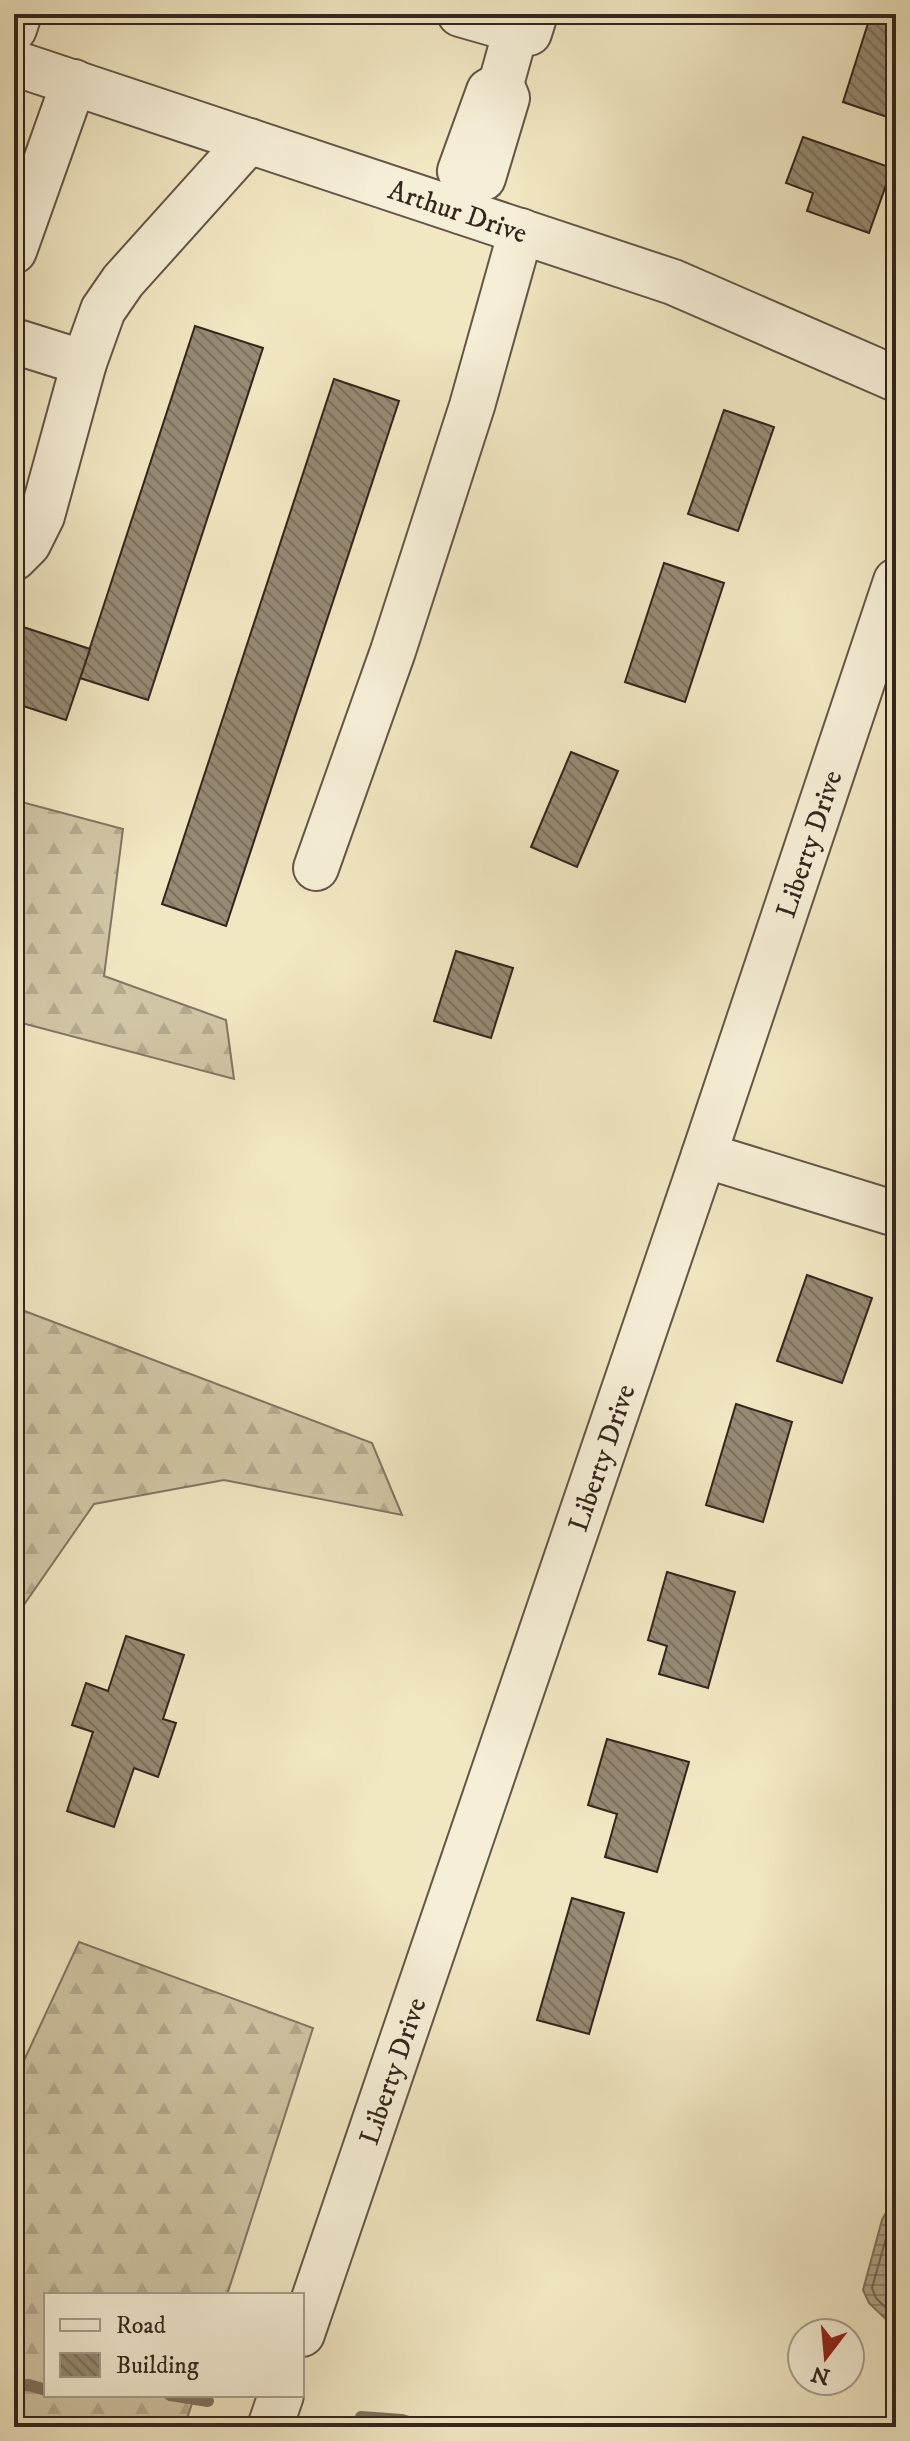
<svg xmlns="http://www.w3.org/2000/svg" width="910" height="2441" font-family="'IM FELL DW Pica',serif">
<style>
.forest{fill:url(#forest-firs);stroke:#827662;stroke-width:2}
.water{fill:url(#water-rules);stroke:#7f725e;stroke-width:2}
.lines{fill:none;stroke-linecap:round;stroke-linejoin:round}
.shore{stroke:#726554;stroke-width:2}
.stream{stroke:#7f725e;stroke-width:12}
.building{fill:url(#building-back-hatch);stroke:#34251d;stroke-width:2}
.minor-casing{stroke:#635646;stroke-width:48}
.minor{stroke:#f6efd7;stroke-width:44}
.labels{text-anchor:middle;stroke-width:6;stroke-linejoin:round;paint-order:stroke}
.street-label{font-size:28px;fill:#34251d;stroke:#f6efd7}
</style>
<defs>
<pattern id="forest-firs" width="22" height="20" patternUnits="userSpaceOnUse" patternTransform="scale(2)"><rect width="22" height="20" fill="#d1c6a6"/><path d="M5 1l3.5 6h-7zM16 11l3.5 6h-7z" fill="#b4aa8e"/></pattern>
<pattern id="water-rules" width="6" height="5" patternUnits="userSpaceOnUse" patternTransform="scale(2)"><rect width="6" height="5" fill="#b1a58a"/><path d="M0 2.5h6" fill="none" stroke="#918670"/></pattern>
<pattern id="building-back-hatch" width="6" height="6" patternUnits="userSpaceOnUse" patternTransform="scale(2)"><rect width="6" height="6" fill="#968a73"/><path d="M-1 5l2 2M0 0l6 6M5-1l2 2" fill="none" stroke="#7b715e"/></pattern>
</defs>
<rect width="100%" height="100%" fill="#f1e7c2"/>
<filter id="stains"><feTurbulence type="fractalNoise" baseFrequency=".0025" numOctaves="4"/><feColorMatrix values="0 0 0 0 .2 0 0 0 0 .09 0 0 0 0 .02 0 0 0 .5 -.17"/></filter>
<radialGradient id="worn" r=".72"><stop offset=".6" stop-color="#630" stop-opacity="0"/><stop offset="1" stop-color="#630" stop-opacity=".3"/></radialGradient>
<g class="forest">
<path d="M 14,800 L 123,829 L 104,976 L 226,1020 L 234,1079 L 14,1021 Z"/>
<path d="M 14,1307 L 372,1443 L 402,1515 L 224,1480 L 94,1504 L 14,1619 Z"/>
<path d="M 79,1942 L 313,2028 L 227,2295 L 46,2295 L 46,2395 L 195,2395 L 184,2427 L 14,2427 L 14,2082 Z"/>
</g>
<path class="water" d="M 896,2195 L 896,2329 L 869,2303 L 863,2290 L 882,2220 Z"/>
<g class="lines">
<path class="shore" d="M 896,2212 L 890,2224 L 872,2288 L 876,2298 L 896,2318"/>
<g class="stream">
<path d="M 14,2386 L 29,2385 L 46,2390"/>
<path d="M 170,2395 L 208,2401"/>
<path d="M 361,2417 L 402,2420 L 425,2427"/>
</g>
</g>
<g class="building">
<path d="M 871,14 L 896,20 L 896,100 L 890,118 L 843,102 Z"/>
<path d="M 803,137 L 892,168 L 869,233 L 807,211 L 813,193 L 786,183 Z"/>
<path d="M 195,326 L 263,348 L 148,700 L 80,678 Z"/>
<path d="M 334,379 L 399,401 L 226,926 L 162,904 Z"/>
<path d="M 724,410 L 774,427 L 738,531 L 688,514 Z"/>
<path d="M 664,563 L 724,583 L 685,702 L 625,682 Z"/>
<path d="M 14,624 L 90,649 L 66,720 L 14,703 Z"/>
<path d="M 571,752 L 618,771 L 577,867 L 531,847 Z"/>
<path d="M 456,951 L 513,968 L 491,1038 L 434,1021 Z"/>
<path d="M 807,1275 L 872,1298 L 842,1383 L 777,1361 Z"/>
<path d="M 736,1404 L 792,1422 L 763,1522 L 706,1505 Z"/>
<path d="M 667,1572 L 735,1592 L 708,1688 L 659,1674 L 667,1646 L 648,1640 Z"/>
<path d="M 126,1636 L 184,1655 L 163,1719 L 176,1723 L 158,1777 L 134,1768 L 114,1827 L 67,1811 L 93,1732 L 72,1725 L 86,1683 L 108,1691 Z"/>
<path d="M 607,1739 L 689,1762 L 657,1872 L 605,1857 L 617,1814 L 588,1805 Z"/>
<path d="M 572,1898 L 624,1913 L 589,2034 L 537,2020 Z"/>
</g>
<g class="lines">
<g class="minor-casing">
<g id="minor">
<path d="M 460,14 L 516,30"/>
<path d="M 14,29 L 19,14"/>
<path id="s1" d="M 14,63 L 673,282 L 896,379"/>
<path d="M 501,84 L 516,30 L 529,33 L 535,14"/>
<path d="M 460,211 L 468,183 L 460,171 L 489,91 L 501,84 L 507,98 L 483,178 L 468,183"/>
<path d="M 14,251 L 74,82"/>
<path d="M 14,341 L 84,363"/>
<path d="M 14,558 L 28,544 L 42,516 L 84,363 L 103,310 L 123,281 L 249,141"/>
<path d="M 316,868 L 393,651 L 472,406 L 521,231"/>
<path d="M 704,1155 L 896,1214"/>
<path id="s2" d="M 302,2334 L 704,1155 L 896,581"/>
<path d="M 270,2427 L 281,2395"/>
</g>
</g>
<use href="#minor" class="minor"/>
</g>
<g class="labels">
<g class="street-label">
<text dy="10" stroke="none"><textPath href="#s1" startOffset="468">Arthur Drive</textPath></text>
<text dy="10" stroke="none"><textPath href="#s2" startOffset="1574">Liberty Drive</textPath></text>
<text dy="10" stroke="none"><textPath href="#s2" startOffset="926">Liberty Drive</textPath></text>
<text dy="10" stroke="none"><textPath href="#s2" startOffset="278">Liberty Drive</textPath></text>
</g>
</g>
<rect width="910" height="2441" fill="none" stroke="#f1e7c2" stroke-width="48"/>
<rect x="16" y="16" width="878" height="2409" fill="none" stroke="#34251d" stroke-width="4"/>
<rect x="24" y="24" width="862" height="2393" fill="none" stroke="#34251d" stroke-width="2"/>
<rect x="44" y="2293" width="260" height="104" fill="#f6efd7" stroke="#a89e8d" stroke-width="2"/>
<rect x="60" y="2319" width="40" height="12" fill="#f6efd7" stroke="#a89e8d" stroke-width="2"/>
<text x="116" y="2333" font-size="24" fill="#34251d">Road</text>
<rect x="60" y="2353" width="40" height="24" fill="url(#building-back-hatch)" stroke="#a89e8d" stroke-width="2"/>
<text x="116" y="2373" font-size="24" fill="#34251d">Building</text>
<g transform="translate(826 2357) rotate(196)"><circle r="38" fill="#f6efd7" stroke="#a89e8d" stroke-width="2"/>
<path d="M0-6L14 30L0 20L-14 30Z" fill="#8f2418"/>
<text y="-12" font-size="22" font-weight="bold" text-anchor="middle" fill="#34251d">N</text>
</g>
<rect width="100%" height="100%" filter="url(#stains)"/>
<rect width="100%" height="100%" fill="url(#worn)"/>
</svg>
